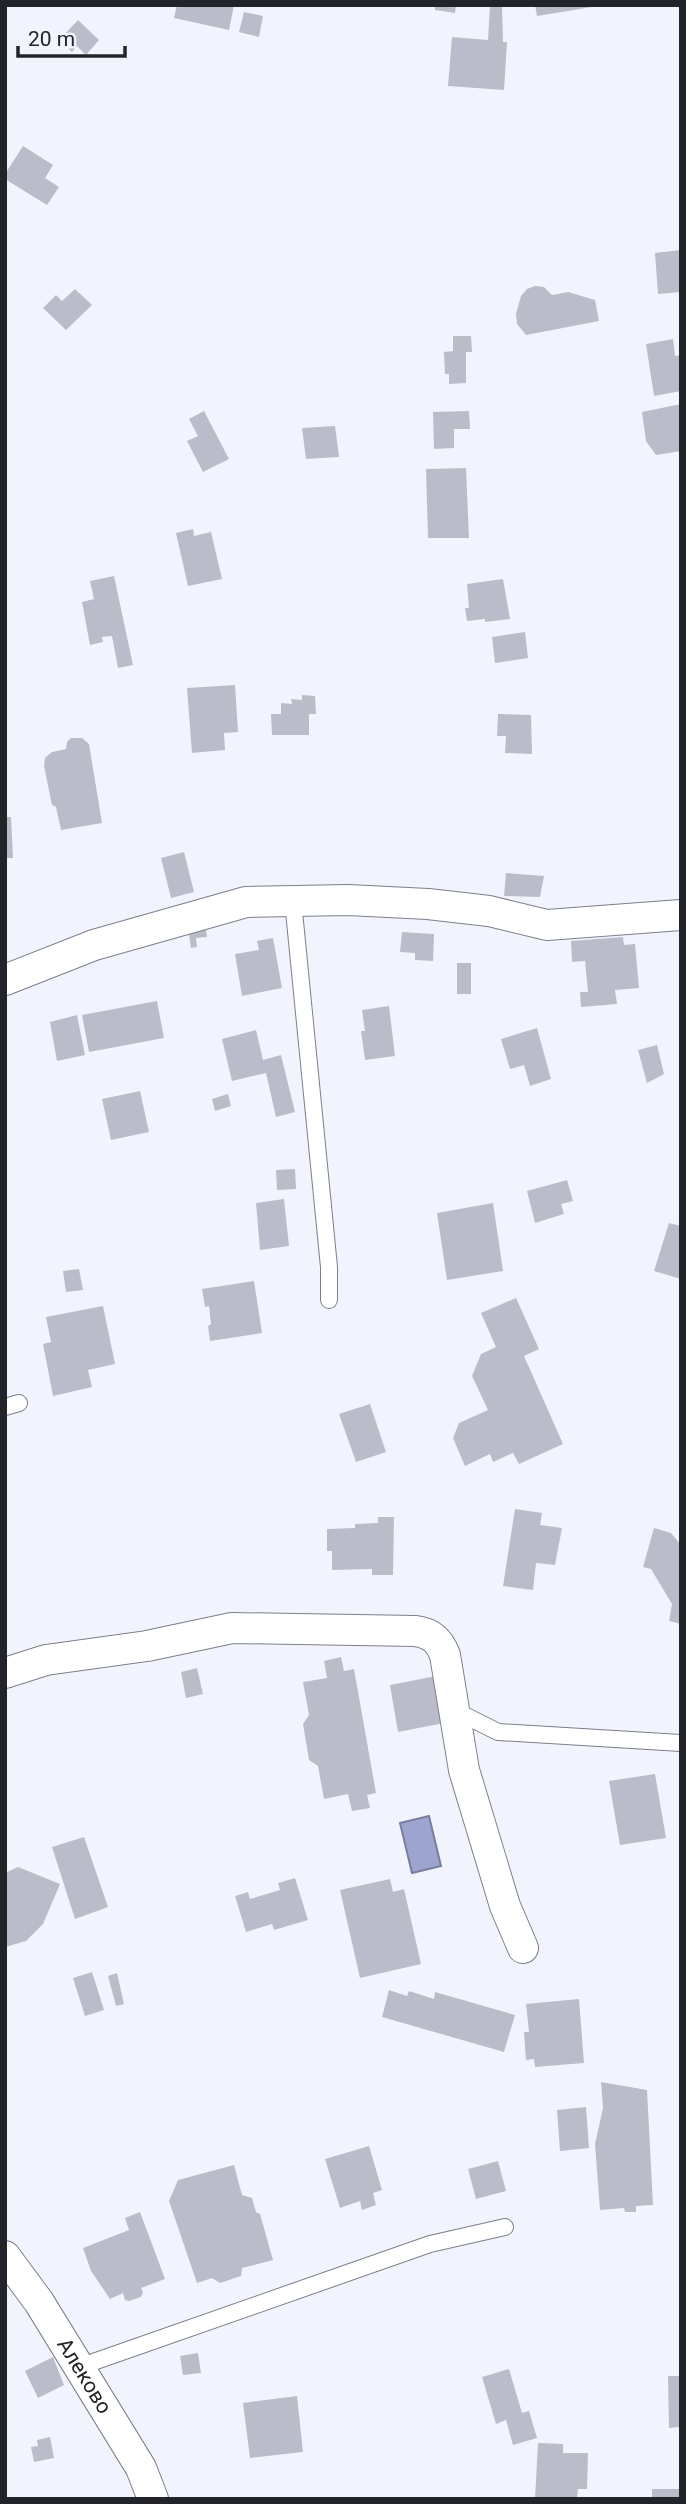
<svg xmlns="http://www.w3.org/2000/svg" width="686" height="2504" font-family="Roboto,sans-serif">
<style>
.water{fill:#9ea4d0;stroke:#797e9e;stroke-width:2}
.building{fill:#babcca}
.lines{fill:none;stroke-linecap:round;stroke-linejoin:round}
.service-casing{stroke:#7c7e8b;stroke-width:18}
.minor-casing{stroke:#7c7e8b;stroke-width:32}
.service{stroke:#fff;stroke-width:16}
.minor{stroke:#fff;stroke-width:30}
.labels{text-anchor:middle;stroke-width:7;stroke-linejoin:round;paint-order:stroke}
.street-label{font-size:21px;fill:#232429;stroke:#f2f4fd}
</style>
<rect width="100%" height="100%" fill="#f2f4fd"/>
<path class="water" d="M 429,1816 L 441,1866 L 412,1873 L 400,1823 Z"/>
<g class="building">
<path d="M 177,5 L 234,5 L 229,30 L 174,18 Z"/>
<path d="M 435,5 L 456,5 L 455,13 L 435,10 Z"/>
<path d="M 490,5 L 502,5 L 503,42 L 507,42 L 504,90 L 448,86 L 452,37 L 488,40 Z"/>
<path d="M 535,5 L 592,5 L 592,7 L 537,16 Z"/>
<path d="M 244,12 L 263,16 L 259,37 L 239,32 Z"/>
<path d="M 78,20 L 99,40 L 86,55 L 77,46 L 72,52 L 66,46 L 71,41 L 64,35 Z"/>
<path d="M 23,146 L 53,165 L 45,178 L 59,187 L 47,205 L 5,179 L 5,174 Z"/>
<path d="M 681,250 L 681,292 L 658,294 L 655,253 Z"/>
<path d="M 535,286 L 544,287 L 552,295 L 568,292 L 595,300 L 599,321 L 526,335 L 517,324 L 516,314 L 521,296 L 527,289 Z"/>
<path d="M 75,289 L 92,305 L 66,330 L 43,308 L 56,295 L 62,301 Z"/>
<path d="M 453,336 L 471,336 L 472,352 L 466,352 L 466,383 L 449,384 L 449,374 L 445,374 L 444,352 L 453,351 Z"/>
<path d="M 673,339 L 675,356 L 681,355 L 681,391 L 654,396 L 646,344 Z"/>
<path d="M 681,404 L 681,451 L 656,455 L 646,441 L 642,412 Z"/>
<path d="M 204,411 L 229,459 L 203,472 L 187,441 L 198,436 L 189,419 Z"/>
<path d="M 469,411 L 470,429 L 454,429 L 454,448 L 434,449 L 433,412 Z"/>
<path d="M 335,426 L 339,457 L 306,459 L 302,428 Z"/>
<path d="M 466,468 L 469,538 L 428,538 L 426,469 Z"/>
<path d="M 193,529 L 194,536 L 211,532 L 222,579 L 188,586 L 176,533 Z"/>
<path d="M 114,576 L 133,665 L 118,668 L 112,636 L 102,637 L 103,642 L 90,645 L 82,602 L 94,599 L 90,581 Z"/>
<path d="M 503,579 L 510,619 L 485,622 L 485,619 L 467,621 L 465,608 L 469,608 L 467,584 Z"/>
<path d="M 525,632 L 528,658 L 495,663 L 492,637 Z"/>
<path d="M 235,685 L 238,732 L 224,733 L 225,750 L 192,753 L 187,688 Z"/>
<path d="M 302,695 L 315,696 L 316,714 L 309,714 L 309,735 L 272,735 L 271,714 L 281,714 L 281,703 L 292,704 L 291,699 L 302,700 Z"/>
<path d="M 498,714 L 531,715 L 532,754 L 505,753 L 506,736 L 497,736 Z"/>
<path d="M 71,738 L 82,738 L 89,744 L 102,823 L 61,830 L 56,807 L 52,805 L 44,766 L 45,758 L 52,752 L 66,749 L 67,742 Z"/>
<path d="M 5,817 L 11,817 L 13,858 L 5,858 Z"/>
<path d="M 184,852 L 194,892 L 171,898 L 161,858 Z"/>
<path d="M 506,873 L 544,876 L 540,897 L 504,896 Z"/>
<path d="M 205,925 L 207,937 L 196,938 L 197,947 L 191,948 L 188,928 Z"/>
<path d="M 402,932 L 434,934 L 433,961 L 415,960 L 415,953 L 400,952 Z"/>
<path d="M 623,937 L 624,945 L 635,944 L 639,988 L 615,990 L 617,1004 L 581,1007 L 580,992 L 588,992 L 585,961 L 572,962 L 571,941 Z"/>
<path d="M 273,938 L 282,988 L 242,996 L 235,954 L 259,950 L 257,941 Z"/>
<rect x="457" y="963" width="14" height="31"/>
<path d="M 157,1001 L 164,1038 L 89,1052 L 82,1015 Z"/>
<path d="M 389,1006 L 395,1056 L 365,1060 L 361,1031 L 365,1031 L 362,1010 Z"/>
<path d="M 77,1015 L 85,1055 L 57,1061 L 50,1022 Z"/>
<path d="M 537,1028 L 551,1079 L 530,1086 L 524,1065 L 510,1069 L 501,1039 Z"/>
<path d="M 256,1030 L 263,1060 L 281,1055 L 295,1112 L 276,1117 L 266,1073 L 232,1081 L 222,1039 Z"/>
<path d="M 657,1045 L 664,1074 L 647,1083 L 638,1050 Z"/>
<path d="M 140,1091 L 149,1132 L 111,1140 L 102,1099 Z"/>
<path d="M 228,1094 L 231,1106 L 215,1111 L 212,1099 Z"/>
<path d="M 295,1169 L 296,1189 L 277,1190 L 276,1170 Z"/>
<path d="M 567,1180 L 573,1201 L 561,1204 L 564,1214 L 535,1223 L 527,1191 Z"/>
<path d="M 284,1199 L 289,1246 L 260,1250 L 256,1203 Z"/>
<path d="M 493,1203 L 503,1271 L 447,1280 L 437,1213 Z"/>
<path d="M 669,1223 L 681,1226 L 681,1279 L 654,1271 Z"/>
<path d="M 79,1269 L 83,1290 L 66,1292 L 63,1271 Z"/>
<path d="M 254,1281 L 262,1333 L 210,1341 L 208,1326 L 211,1324 L 209,1306 L 205,1307 L 202,1289 Z"/>
<path d="M 516,1298 L 539,1349 L 524,1356 L 563,1444 L 519,1464 L 513,1453 L 493,1462 L 490,1454 L 465,1466 L 453,1438 L 459,1423 L 488,1410 L 472,1376 L 481,1354 L 496,1347 L 481,1313 Z"/>
<path d="M 103,1306 L 115,1364 L 88,1370 L 92,1387 L 53,1396 L 43,1344 L 51,1342 L 46,1317 Z"/>
<path d="M 370,1404 L 386,1452 L 356,1462 L 339,1414 Z"/>
<path d="M 515,1509 L 542,1513 L 540,1525 L 562,1528 L 555,1565 L 536,1563 L 533,1590 L 503,1586 Z"/>
<path d="M 378,1517 L 394,1517 L 393,1575 L 372,1575 L 372,1569 L 332,1570 L 332,1551 L 327,1551 L 327,1529 L 355,1528 L 355,1524 L 378,1523 Z"/>
<path d="M 654,1528 L 671,1533 L 681,1545 L 681,1624 L 669,1621 L 672,1604 L 651,1569 L 643,1567 Z"/>
<path d="M 341,1657 L 344,1671 L 354,1669 L 376,1793 L 367,1795 L 370,1808 L 352,1811 L 348,1794 L 324,1799 L 318,1766 L 309,1760 L 303,1724 L 309,1715 L 303,1682 L 327,1678 L 324,1661 Z"/>
<path d="M 197,1668 L 203,1694 L 186,1698 L 181,1672 Z"/>
<path d="M 436,1676 L 444,1723 L 398,1732 L 390,1685 Z"/>
<path d="M 655,1774 L 666,1838 L 620,1845 L 609,1781 Z"/>
<path d="M 84,1837 L 108,1907 L 75,1919 L 52,1847 Z"/>
<path d="M 18,1867 L 60,1884 L 43,1924 L 26,1941 L 5,1947 L 5,1873 Z"/>
<path d="M 295,1878 L 308,1920 L 274,1930 L 272,1924 L 246,1932 L 235,1896 L 248,1892 L 250,1899 L 280,1890 L 278,1883 Z"/>
<path d="M 390,1879 L 393,1892 L 404,1889 L 421,1964 L 360,1978 L 340,1890 Z"/>
<path d="M 92,1972 L 104,2010 L 85,2016 L 73,1978 Z"/>
<path d="M 117,1973 L 124,2004 L 116,2006 L 108,1976 Z"/>
<path d="M 389,1990 L 407,1996 L 409,1991 L 434,1999 L 435,1992 L 515,2015 L 504,2052 L 382,2017 Z"/>
<path d="M 579,1999 L 584,2063 L 535,2067 L 534,2059 L 526,2060 L 524,2032 L 529,2032 L 526,2004 Z"/>
<path d="M 601,2082 L 647,2090 L 653,2205 L 636,2206 L 636,2212 L 625,2212 L 624,2208 L 600,2210 L 595,2144 L 603,2108 Z"/>
<path d="M 586,2107 L 589,2148 L 560,2151 L 557,2110 Z"/>
<path d="M 369,2146 L 382,2190 L 373,2193 L 376,2205 L 362,2210 L 360,2201 L 340,2208 L 325,2159 Z"/>
<path d="M 498,2161 L 506,2191 L 476,2199 L 468,2169 Z"/>
<path d="M 234,2165 L 242,2195 L 252,2198 L 256,2212 L 260,2214 L 273,2260 L 242,2268 L 241,2276 L 220,2283 L 212,2278 L 197,2283 L 169,2201 L 178,2180 Z"/>
<path d="M 140,2212 L 165,2279 L 141,2288 L 143,2292 L 141,2297 L 129,2301 L 125,2300 L 123,2293 L 110,2299 L 91,2271 L 83,2248 L 129,2230 L 125,2218 Z"/>
<path d="M 198,2353 L 201,2373 L 183,2375 L 180,2356 Z"/>
<path d="M 53,2357 L 64,2385 L 38,2398 L 25,2371 Z"/>
<path d="M 509,2369 L 522,2413 L 529,2411 L 537,2438 L 513,2445 L 506,2420 L 496,2424 L 482,2377 Z"/>
<path d="M 668,2376 L 681,2376 L 681,2427 L 669,2428 Z"/>
<path d="M 297,2396 L 303,2452 L 250,2458 L 243,2403 Z"/>
<path d="M 50,2437 L 54,2458 L 34,2462 L 31,2447 L 38,2446 L 37,2440 Z"/>
<path d="M 538,2443 L 563,2444 L 563,2453 L 588,2453 L 587,2489 L 578,2489 L 577,2499 L 535,2499 Z"/>
<rect x="652" y="2489" width="29" height="10"/>
</g>
<g class="lines">
<g class="service-casing">
<g id="service">
<path d="M 293,901 L 329,1267 L 329,1300"/>
<path d="M 5,1407 L 19,1403"/>
<path d="M 454,1710 L 498,1732 L 681,1743"/>
<path d="M 79,2367 L 430,2244 L 505,2227"/>
</g>
</g>
<g class="minor-casing">
<g id="minor">
<path d="M 5,980 L 94,945 L 246,902 L 348,900 L 428,904 L 489,911 L 547,925 L 681,915"/>
<path d="M 5,1673 L 46,1660 L 147,1646 L 232,1628 L 415,1631 C 431,1633 439,1640 445,1655 L 464,1770 L 505,1906 L 523,1948"/>
<path id="s1" d="M 5,2256 L 39,2302 L 141,2468 L 153,2499"/>
</g>
</g>
<use href="#service" class="service"/>
<use href="#minor" class="minor"/>
</g>
<g class="labels">
<g class="street-label">
<text dy="7" stroke="none"><textPath href="#s1" startOffset="144">Алеково</textPath></text>
</g>
</g>
<rect width="686" height="2504" fill="none" stroke="#232429" stroke-width="14"/>
<path d="M18 46v10h107v-10" fill="none" stroke="#232429" stroke-width="3.5"/>
<text x="28" y="46" font-size="21" fill="#232429" stroke="#f2f4fd" stroke-width="5" paint-order="stroke">20 m</text>
</svg>
